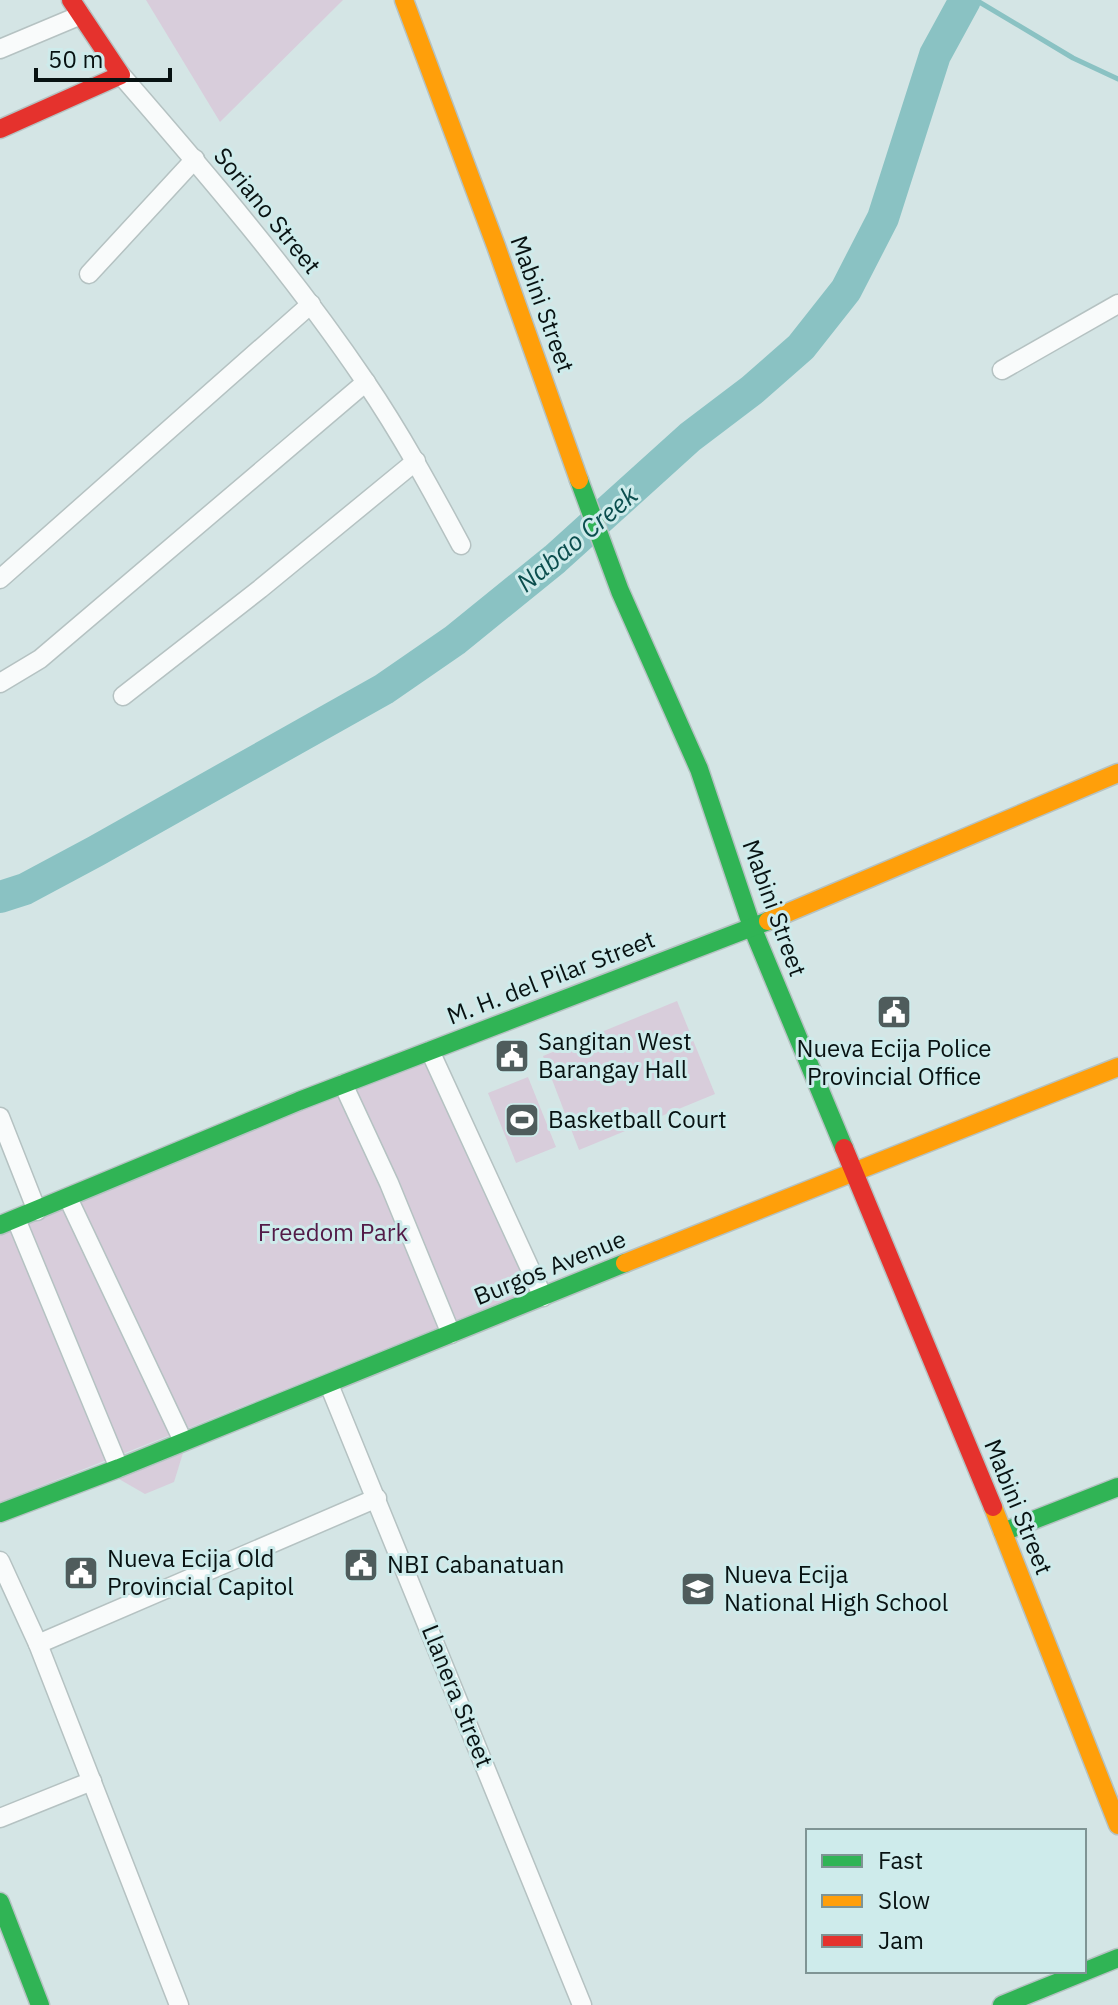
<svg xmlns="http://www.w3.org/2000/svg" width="1118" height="2005" font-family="'IBM Plex Sans',sans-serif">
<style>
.green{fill:#d8cddb}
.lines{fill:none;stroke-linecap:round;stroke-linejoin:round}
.stream{stroke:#8ac2c3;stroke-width:5}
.river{stroke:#8ac2c3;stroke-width:32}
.street-casing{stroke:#b5c2c2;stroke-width:21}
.fast-casing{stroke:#b5c2c2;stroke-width:21}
.slow-casing{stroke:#b5c2c2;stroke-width:21}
.jam-casing{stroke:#b5c2c2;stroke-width:21}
.street{stroke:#f9fbfb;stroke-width:18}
.fast{stroke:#30b455;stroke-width:18}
.slow{stroke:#ff9f0a;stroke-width:18}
.jam{stroke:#e5322d;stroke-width:18}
.labels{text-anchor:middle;stroke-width:6;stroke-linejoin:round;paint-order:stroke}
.street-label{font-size:24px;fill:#081212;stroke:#ceebeb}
.poi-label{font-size:24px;fill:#081212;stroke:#ceebeb;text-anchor:start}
.park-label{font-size:24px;fill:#531b48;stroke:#ceebeb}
.water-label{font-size:26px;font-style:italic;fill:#0b4e4e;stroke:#ceebeb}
</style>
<rect width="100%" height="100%" fill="#d4e5e5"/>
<g class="green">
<path d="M 146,0 L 343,0 L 220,122 Z"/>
<path d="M 677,1001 L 715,1094 L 579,1150 L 543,1056 Z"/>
<path d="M 429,1057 L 531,1290 L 196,1425 L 0,1502 L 0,1231 Z"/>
<path d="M 528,1077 L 556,1147 L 516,1163 L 488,1093 Z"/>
<path d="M 183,1453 L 174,1482 L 145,1494 L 119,1479 Z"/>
</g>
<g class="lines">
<path class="stream" d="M 976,0 L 1073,58 L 1118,79"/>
<path class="river" d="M 0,897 L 25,889 L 96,851 L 384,689 L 455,640 L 555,559 L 690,437 L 752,390 L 801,347 L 846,290 L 883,218 L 935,55 L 965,0"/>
<g class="street-casing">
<g id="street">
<path d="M 0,49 L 81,15"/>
<path d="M 121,75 C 207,174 292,273 365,381 C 401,434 431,489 461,545"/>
<path d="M 89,274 L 195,159"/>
<path d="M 1002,370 L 1118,304"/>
<path d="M 0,579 L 311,304"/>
<path d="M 0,683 L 40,659 L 366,382"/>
<path d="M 123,696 L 260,589 L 416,461"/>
<path d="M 430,1051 L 543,1297"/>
<path d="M 343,1084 L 389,1183 L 451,1334"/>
<path d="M 0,1117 L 37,1211"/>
<path d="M 68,1198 L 183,1441"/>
<path d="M 16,1219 L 119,1468"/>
<path d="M 330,1387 L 582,2005"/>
<path d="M 0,1561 L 38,1644 L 179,2005"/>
<path d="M 38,1644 L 377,1498"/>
<path d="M 0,1818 L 92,1781"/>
</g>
</g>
<g class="fast-casing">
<g id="fast">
<path d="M 579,480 L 620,591 L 699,769 L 752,927 L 844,1148"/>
<path d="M 0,1225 L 299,1101 L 768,921"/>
<path d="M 0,1513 L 119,1468 L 625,1263"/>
<path d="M 1003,1532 L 1118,1487"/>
<path d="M 0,1902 L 40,2005"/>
<path d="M 1002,2005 L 1118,1958"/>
</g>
</g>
<g class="slow-casing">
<g id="slow">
<path d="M 404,0 L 496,246 L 579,480"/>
<path d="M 768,921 L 1118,773"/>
<path d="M 625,1263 L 1118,1067"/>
<path d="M 993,1507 L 1118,1825"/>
</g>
</g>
<g class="jam-casing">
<g id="jam">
<path d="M 0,129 L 121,75 L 71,0"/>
<path d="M 844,1148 L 993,1507"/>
</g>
</g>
<use href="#street" class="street"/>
<use href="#fast" class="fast"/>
<use href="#slow" class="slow"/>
<use href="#jam" class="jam"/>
</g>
<defs>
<g id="civic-square" transform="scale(1.8)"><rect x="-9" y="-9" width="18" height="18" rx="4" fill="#4f5c5c" stroke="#ceebeb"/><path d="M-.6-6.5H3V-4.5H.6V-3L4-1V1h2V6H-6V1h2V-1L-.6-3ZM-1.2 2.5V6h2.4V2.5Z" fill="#fff"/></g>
<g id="stadium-square" transform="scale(1.8)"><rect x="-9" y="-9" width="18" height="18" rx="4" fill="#4f5c5c" stroke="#ceebeb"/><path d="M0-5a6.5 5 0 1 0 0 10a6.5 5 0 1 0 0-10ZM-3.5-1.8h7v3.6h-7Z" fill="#fff"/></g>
<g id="school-square" transform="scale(1.8)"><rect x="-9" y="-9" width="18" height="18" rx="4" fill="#4f5c5c" stroke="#ceebeb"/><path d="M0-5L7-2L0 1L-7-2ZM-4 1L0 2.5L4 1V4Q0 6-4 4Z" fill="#fff"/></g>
</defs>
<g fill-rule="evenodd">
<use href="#civic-square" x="894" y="1012"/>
<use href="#civic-square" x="512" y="1056"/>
<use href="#stadium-square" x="522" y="1120"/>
<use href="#civic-square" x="361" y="1565"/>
<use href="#civic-square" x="81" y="1573"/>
<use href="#school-square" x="698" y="1589"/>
</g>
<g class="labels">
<g class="street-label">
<text transform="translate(267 211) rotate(51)" y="8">Soriano Street</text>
<text transform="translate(542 304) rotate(70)" y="8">Mabini Street</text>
<text transform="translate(774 908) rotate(70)" y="8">Mabini Street</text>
<text transform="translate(551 978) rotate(-21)" y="8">M. H. del Pilar Street</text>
<text transform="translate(550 1268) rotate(-22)" y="8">Burgos Avenue</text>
<text transform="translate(1018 1507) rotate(68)" y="8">Mabini Street</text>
<text transform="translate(457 1696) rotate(68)" y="8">Llanera Street</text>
</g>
<g class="poi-label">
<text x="538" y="1050">Sangitan West<tspan x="538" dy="28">Barangay Hall</tspan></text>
<text x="894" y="1057" text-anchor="middle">Nueva Ecija Police<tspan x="894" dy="28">Provincial Office</tspan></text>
<text x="548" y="1128">Basketball Court</text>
<text x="107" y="1567">Nueva Ecija Old<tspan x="107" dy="28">Provincial Capitol</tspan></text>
<text x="387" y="1573">NBI Cabanatuan</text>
<text x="724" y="1583">Nueva Ecija<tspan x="724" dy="28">National High School</tspan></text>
</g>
<g class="park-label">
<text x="333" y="1241">Freedom Park</text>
</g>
<g class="water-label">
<text transform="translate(577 539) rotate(-40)" y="9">Nabao Creek</text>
</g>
</g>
<rect x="806" y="1829" width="280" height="144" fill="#ceebeb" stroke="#7f9494" stroke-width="2"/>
<rect x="822" y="1855" width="40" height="12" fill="#30b455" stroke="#7f9494" stroke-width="2"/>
<text x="878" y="1869" font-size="24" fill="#081212">Fast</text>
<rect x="822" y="1895" width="40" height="12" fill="#ff9f0a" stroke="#7f9494" stroke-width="2"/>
<text x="878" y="1909" font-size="24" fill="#081212">Slow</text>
<rect x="822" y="1935" width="40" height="12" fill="#e5322d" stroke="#7f9494" stroke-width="2"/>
<text x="878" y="1949" font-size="24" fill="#081212">Jam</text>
<path d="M36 68v12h134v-12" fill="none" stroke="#081212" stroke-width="4"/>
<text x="48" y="68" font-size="24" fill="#081212" stroke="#ceebeb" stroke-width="6" paint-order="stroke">50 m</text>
</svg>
